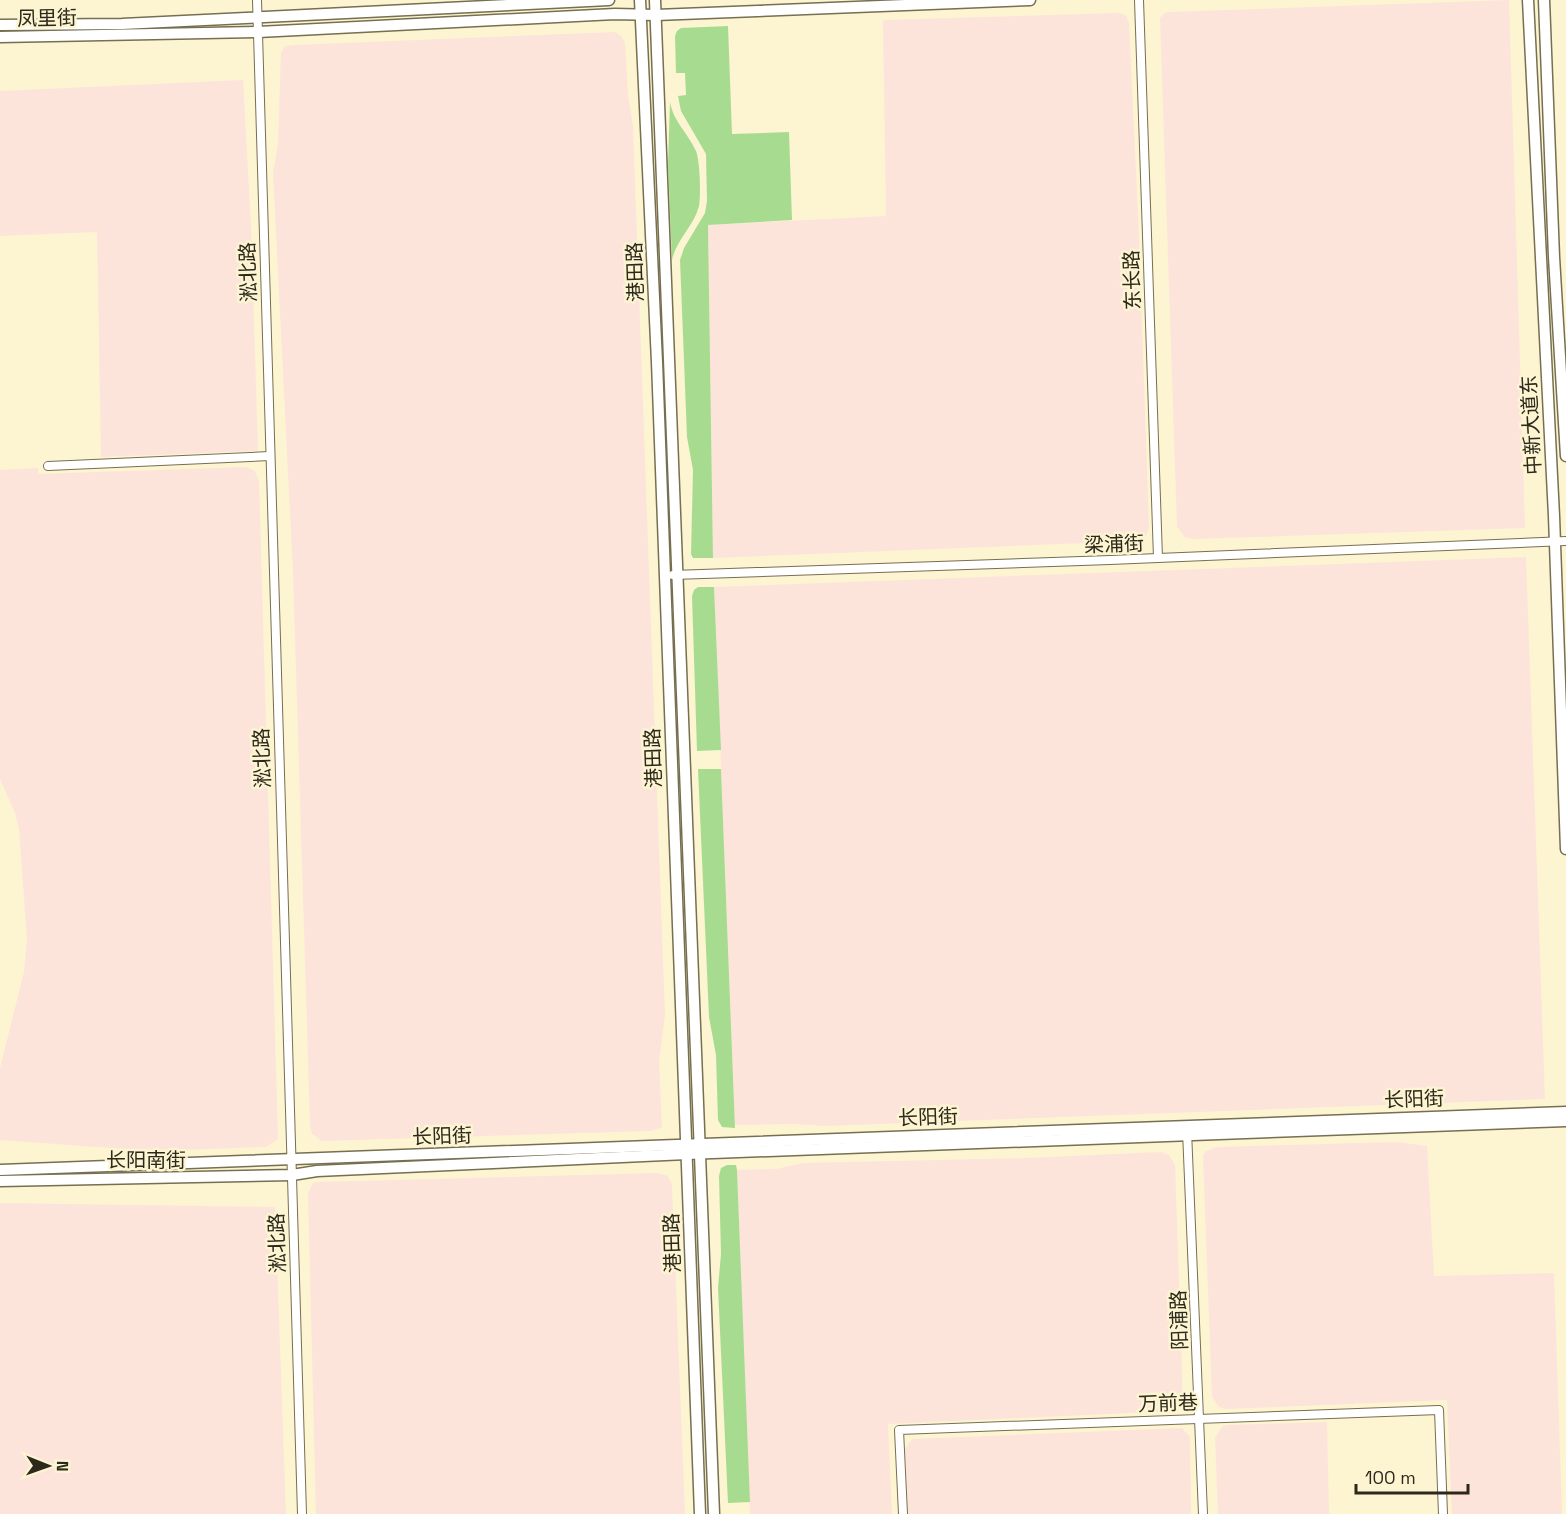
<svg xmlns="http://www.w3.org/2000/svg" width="1566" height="1514" font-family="'Space Grotesk','Noto Sans SC',sans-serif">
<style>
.industrial{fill:#fce4db}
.green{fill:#a7dc90}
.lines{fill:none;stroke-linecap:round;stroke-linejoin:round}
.minor-casing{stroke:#766f50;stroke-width:10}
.major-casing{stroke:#766f50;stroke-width:13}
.minor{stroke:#fff;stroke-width:8}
.major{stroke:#fff;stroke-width:10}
.labels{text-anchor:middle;stroke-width:5;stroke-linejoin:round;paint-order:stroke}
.street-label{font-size:20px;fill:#2c291c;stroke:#fdf4d2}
</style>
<rect width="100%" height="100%" fill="#fdf4d2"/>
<g class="industrial">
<path d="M 1509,0 L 1525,528 L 1193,539 L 1185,537 L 1177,527 L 1160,18 L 1165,13 L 1170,12 Z"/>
<path d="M 1120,13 L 1126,16 L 1129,23 L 1139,236 L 1149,528 L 1146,536 L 1137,541 L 713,558 L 708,225 L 886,216 L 883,20 Z"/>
<path d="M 615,32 L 621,36 L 625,43 L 628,95 L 633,126 L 665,1016 L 659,1061 L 662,1127 L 651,1131 L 322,1141 L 312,1134 L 310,1125 L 293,573 L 273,173 L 278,144 L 281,53 L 285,46 L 293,45 Z"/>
<path d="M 243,80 L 251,226 L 258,451 L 101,457 L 97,232 L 0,236 L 0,91 Z"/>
<path d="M 246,467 L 255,471 L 259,481 L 278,1139 L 266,1147 L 153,1151 L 0,1140 L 0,1068 L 24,972 L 27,939 L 19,829 L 15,813 L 0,779 L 0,470 L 38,468 L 38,474 Z"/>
<path d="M 1526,557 L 1545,1099 L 825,1126 L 795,1124 L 735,1125 L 714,587 Z"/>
<path d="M 1397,1142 L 1427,1146 L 1434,1276 L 1554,1273 L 1562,1514 L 1452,1514 L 1447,1400 L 1226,1409 L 1219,1407 L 1212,1397 L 1203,1156 L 1205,1152 L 1216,1147 Z"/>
<path d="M 1161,1152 L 1169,1155 L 1175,1165 L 1183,1399 L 1180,1407 L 1173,1411 L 888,1424 L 892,1514 L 750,1514 L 737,1170 L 776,1169 L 803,1163 L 1027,1158 Z"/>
<path d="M 657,1173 L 668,1176 L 672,1185 L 685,1514 L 316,1514 L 308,1193 L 313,1183 L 317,1182 Z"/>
<path d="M 0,1203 L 275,1207 L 286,1514 L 0,1514 Z"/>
<path d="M 1327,1422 L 1329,1514 L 1218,1514 L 1215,1438 L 1222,1427 L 1226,1425 Z"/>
<path d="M 1182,1428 L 1190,1437 L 1191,1514 L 908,1514 L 905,1449 L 912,1439 Z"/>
</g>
<g class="green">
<path d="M 728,26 L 732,134 L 789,132 L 792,220 L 708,225 L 713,558 L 693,558 L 691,554 L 693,470 L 687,437 L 680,260 L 684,248 L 705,213 L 707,201 L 706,154 L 681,111 L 678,96 L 686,95 L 685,73 L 676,73 L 675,36 L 677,31 L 681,28 Z"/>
<path d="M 670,102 C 673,121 688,133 696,151 C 700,160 701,196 699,206 C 694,226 676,240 672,260 L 668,164 Z"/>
<path d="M 698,587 L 714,587 L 721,750 L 697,751 L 692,596 L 694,590 Z"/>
<path d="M 698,769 L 721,769 L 735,1128 L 722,1127 L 718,1120 L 716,1055 L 709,1017 Z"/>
<path d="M 727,1165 L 736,1165 L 737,1170 L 750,1502 L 728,1503 L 718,1288 L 721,1254 L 719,1176 L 721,1168 Z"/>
</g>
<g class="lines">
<g class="minor-casing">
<g id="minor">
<path d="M 257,0 L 302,1514"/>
<path d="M 1139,0 L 1158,558"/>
<path d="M 48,466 L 270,456"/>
<path d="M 673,575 L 1110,560 L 1566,541"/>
<path d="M 1187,1131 L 1203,1514"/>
<path d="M 903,1514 L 899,1430 L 1439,1410 L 1443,1514"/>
</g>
</g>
<g class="major-casing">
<g id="major">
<path d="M 640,0 L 657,362 L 700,1514"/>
<path d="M 655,0 L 714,1514"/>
<path d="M 1528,0 L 1554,516 L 1566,849"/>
<path d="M 1544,0 L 1554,257 L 1566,456"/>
<path d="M 0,25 L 122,24 L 609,0"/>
<path d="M 0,37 L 258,32 L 615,14 L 656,15 L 1030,0"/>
<path d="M 0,1170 L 1566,1112"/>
<path d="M 0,1181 L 292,1175 L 317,1171 L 687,1154 L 1566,1121"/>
</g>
</g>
<use href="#minor" class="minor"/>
<use href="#major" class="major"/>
</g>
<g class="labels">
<g class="street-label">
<text transform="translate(47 18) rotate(-1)" y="7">凤里街</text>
<text transform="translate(248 272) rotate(-92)" y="7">淞北路</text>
<text transform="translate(635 272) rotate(-92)" y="7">港田路</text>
<text transform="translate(1132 280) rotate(-92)" y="7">东长路</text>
<text transform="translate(1531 425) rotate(-93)" y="7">中新大道东</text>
<text transform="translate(1114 544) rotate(-2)" y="7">梁浦街</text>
<text transform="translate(262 758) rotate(-92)" y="7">淞北路</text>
<text transform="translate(653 758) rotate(-92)" y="7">港田路</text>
<text transform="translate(1414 1099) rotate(-2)" y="7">长阳街</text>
<text transform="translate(928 1117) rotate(-2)" y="7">长阳街</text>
<text transform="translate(442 1136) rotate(-2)" y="7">长阳街</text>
<text x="146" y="1167">长阳南街</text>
<text transform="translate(277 1243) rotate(-92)" y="7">淞北路</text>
<text transform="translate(672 1243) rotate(-92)" y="7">港田路</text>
<text transform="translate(1179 1320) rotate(-92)" y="7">阳浦路</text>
<text transform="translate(1168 1403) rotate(-2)" y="7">万前巷</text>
</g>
</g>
<g transform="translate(48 1466) rotate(91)" stroke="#fdf4d2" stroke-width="4.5" paint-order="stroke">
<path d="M0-4.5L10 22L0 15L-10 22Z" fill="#2c291c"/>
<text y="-9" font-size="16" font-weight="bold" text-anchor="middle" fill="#2c291c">N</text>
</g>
<path d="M1356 1484v9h112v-9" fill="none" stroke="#2c291c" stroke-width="3"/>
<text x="1365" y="1484" font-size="18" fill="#2c291c" stroke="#fdf4d2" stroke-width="4.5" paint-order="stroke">100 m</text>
</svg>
